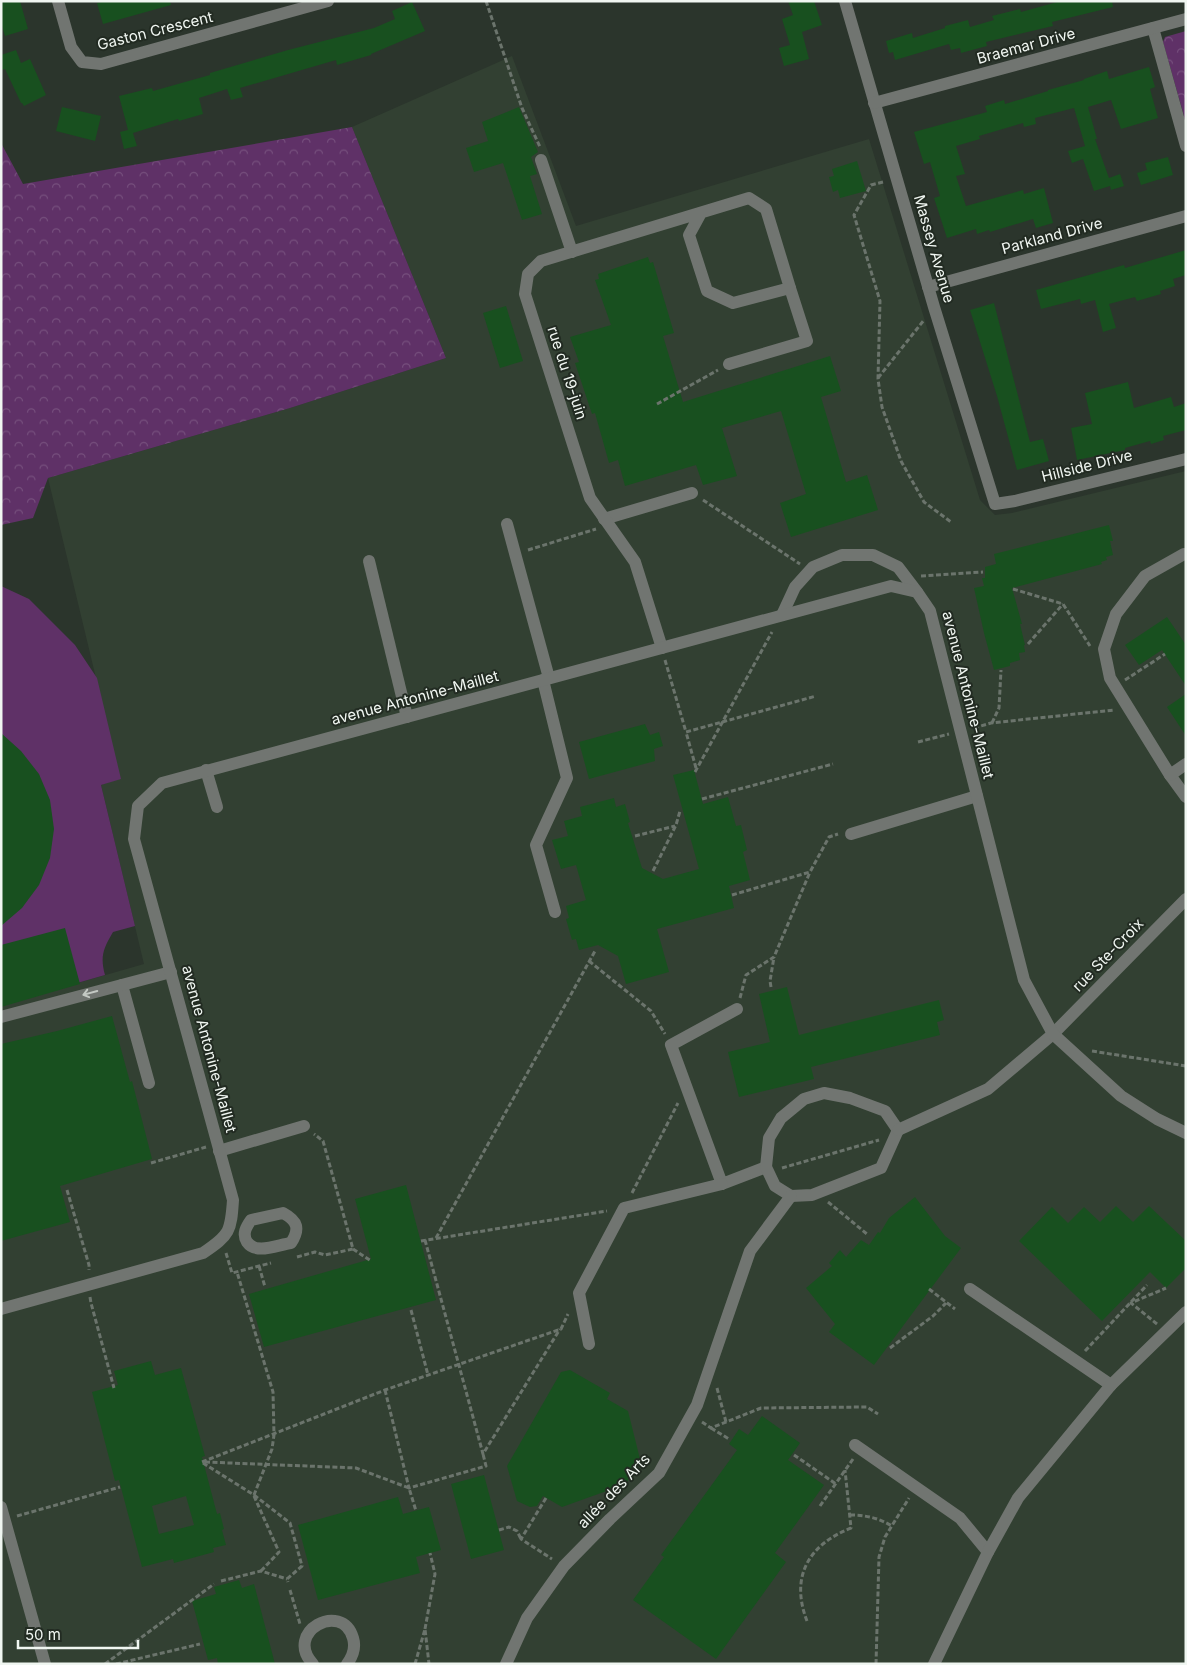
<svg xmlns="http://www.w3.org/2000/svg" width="1187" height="1665" font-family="Inter,sans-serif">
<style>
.built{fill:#324032}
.forest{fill:url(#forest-crowns)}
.garden{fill:#5f3167}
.building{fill:#18501f;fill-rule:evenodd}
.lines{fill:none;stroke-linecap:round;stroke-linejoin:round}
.path{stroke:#6b746c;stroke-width:3;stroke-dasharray:5 2.5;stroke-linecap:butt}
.minor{stroke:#717571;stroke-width:12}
.oneway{stroke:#c4c9c4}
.labels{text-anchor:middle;stroke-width:4;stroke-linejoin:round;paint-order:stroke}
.street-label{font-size:15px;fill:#f0f6f1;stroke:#222b22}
</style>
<defs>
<pattern id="forest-crowns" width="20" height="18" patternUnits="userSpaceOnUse" patternTransform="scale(1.25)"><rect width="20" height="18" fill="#5f3167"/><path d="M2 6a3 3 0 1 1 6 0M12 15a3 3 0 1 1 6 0" fill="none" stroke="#764f7d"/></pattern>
</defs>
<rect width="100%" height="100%" fill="#2b352c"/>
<path class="built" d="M 512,56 L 576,226 L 869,139 L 980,500 L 995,515 L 1012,513 L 1186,471 L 1186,1664 L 1,1664 L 1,1005 L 144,964 L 101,785 L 120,778 L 48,478 L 290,408 L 446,358 L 352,127 Z"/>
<g class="forest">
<path d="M 1186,31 L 1186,123 L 1163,42 L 1165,37 Z"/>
<path d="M 352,127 L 446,358 L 290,408 L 48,478 L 33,518 L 1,525 L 1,143 L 23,184 Z"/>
</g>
<path class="garden" d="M 1,586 L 29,599 L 75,645 L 97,678 L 121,779 L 101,785 L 135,926 L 113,932 C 103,949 100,957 105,975 L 1,1005 Z"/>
<g class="building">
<path d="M 8,1 L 20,1 L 28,29 L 5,36 L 1,23 L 1,3 Z"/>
<path d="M 105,1 L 170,1 L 171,5 L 103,24 L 97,3 Z"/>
<path d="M 788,1 L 814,1 L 822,25 L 802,32 L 809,59 L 784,66 L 779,48 L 790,45 L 782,19 L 793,15 Z"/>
<path d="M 1061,1 L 1112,1 L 1113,7 L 1052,22 L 1053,26 L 986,42 L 987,46 L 961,53 L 960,48 L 951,50 L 949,44 L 895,60 L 893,52 L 889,53 L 886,41 L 912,33 L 913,38 L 945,28 L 945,26 L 968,20 L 970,27 L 994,20 L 992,16 L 1020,9 L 1021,12 Z"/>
<path d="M 412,2 L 425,31 L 371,54 L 371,55 L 337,65 L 336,60 L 240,88 L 243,97 L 231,100 L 227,89 L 199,98 L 203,114 L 179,121 L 178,119 L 133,133 L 137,146 L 124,149 L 120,132 L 128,130 L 119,96 L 152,88 L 153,91 L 210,75 L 210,73 L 288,50 L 374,28 L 395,19 L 392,11 Z"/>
<path d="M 16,50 L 21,63 L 30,59 L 46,95 L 24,106 L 22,103 L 21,103 L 5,69 L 1,70 L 1,55 Z"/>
<path d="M 1149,67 L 1155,87 L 1150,89 L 1158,118 L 1121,129 L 1111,100 L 1088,107 L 1097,139 L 1095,139 L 1109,178 L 1120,174 L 1124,186 L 1111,190 L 1110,186 L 1094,191 L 1083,159 L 1072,163 L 1068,151 L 1085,146 L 1074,108 L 1035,118 L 1036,124 L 1024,127 L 1023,123 L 979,136 L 980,139 L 956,146 L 965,174 L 956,176 L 966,206 L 1023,190 L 1024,194 L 1044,188 L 1053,223 L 1036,228 L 1033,219 L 990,232 L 989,230 L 977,234 L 976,229 L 947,238 L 934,198 L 940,196 L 930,162 L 924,164 L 914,132 L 987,112 L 985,106 L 1004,100 L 1005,104 L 1048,91 L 1048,90 L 1084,80 L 1084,79 L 1107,71 L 1109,79 Z"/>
<path d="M 62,107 L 101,116 L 95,141 L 56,131 Z"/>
<path d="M 519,107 L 538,152 L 531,157 L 537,174 L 530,176 L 542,214 L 522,220 L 503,163 L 474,172 L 466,148 L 488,141 L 482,122 Z"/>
<path d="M 1168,157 L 1173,175 L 1141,185 L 1137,173 L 1147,170 L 1145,163 Z"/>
<path d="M 857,161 L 866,191 L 840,198 L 838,190 L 833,192 L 829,177 L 834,176 L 832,169 Z"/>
<path d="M 1186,250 L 1186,275 L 1173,279 L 1175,286 L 1160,291 L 1161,294 L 1137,301 L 1135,297 L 1109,304 L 1116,328 L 1103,332 L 1095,300 L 1081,304 L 1080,299 L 1041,309 L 1036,290 L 1124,265 L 1125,268 Z"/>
<path d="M 648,257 L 650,263 L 653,262 L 674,333 L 663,336 L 683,402 L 830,356 L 841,391 L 821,397 L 846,482 L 867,475 L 878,510 L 791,537 L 780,503 L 806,494 L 781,411 L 722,428 L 737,476 L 703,485 L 696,465 L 625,486 L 618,460 L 609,463 L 595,413 L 592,414 L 575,363 L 579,362 L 570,337 L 611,325 L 595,280 L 599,279 L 598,274 Z"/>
<path d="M 994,303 L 1030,442 L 1043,439 L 1049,461 L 1017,470 L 997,396 L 970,310 Z"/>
<path d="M 506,306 L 523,361 L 500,368 L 483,313 Z"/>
<path d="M 1128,382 L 1134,408 L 1171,397 L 1174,407 L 1186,403 L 1186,430 L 1163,436 L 1164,440 L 1151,444 L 1150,441 L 1125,448 L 1125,450 L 1077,460 L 1071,428 L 1092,424 L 1085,393 Z"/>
<path d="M 1109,525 L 1113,541 L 1110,541 L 1113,555 L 1106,557 L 1107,560 L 1101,562 L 1102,564 L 1012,588 L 1022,624 L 1020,624 L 1025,645 L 1024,645 L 1025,652 L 1019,653 L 1020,660 L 1010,663 L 1010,666 L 994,670 L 984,633 L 974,588 L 984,586 L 982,578 L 985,578 L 985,567 L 996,564 L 994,554 Z"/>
<path d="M 1167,617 L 1186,645 L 1186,686 L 1162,650 L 1139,665 L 1125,645 Z"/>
<path d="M 1186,694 L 1186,736 L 1167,707 Z"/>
<path d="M 645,724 L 650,735 L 659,732 L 663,746 L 654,749 L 655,761 L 589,779 L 579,742 Z"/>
<path d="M 1,733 L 21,751 L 39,774 L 50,800 L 54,829 L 50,858 L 39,885 L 22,908 L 1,926 Z"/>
<path d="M 694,770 L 703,804 L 728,797 L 736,826 L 741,825 L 747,850 L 743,852 L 750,880 L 729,886 L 734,908 L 657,929 L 669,972 L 626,984 L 618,956 L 598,945 L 579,950 L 576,939 L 572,940 L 566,919 L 569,918 L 566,906 L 586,900 L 576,865 L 561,869 L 552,840 L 568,836 L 564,821 L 582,816 L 580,807 L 614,798 L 616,807 L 625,804 L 630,822 L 628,823 L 642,868 L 663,879 L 699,869 L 673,775 Z"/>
<path d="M 65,928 L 80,984 L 1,1007 L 1,945 Z"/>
<path d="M 787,987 L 799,1035 L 939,1000 L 944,1020 L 937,1022 L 940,1035 L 811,1067 L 814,1079 L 739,1097 L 728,1052 L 770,1042 L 759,994 Z"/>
<path d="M 112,1016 L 130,1082 L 132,1081 L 152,1159 L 60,1186 L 70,1222 L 1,1241 L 1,1044 L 57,1031 Z"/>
<path d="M 406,1185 L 436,1300 L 264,1347 L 249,1294 L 371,1259 L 355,1199 Z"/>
<path d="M 915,1197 L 945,1236 L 961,1248 L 874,1365 L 829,1332 L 835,1324 L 806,1288 L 832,1266 L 829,1263 L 840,1250 L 846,1257 L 861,1240 L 869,1245 L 878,1232 L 880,1233 L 889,1218 Z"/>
<path d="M 1116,1206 L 1133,1222 L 1149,1206 L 1186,1241 L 1186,1268 L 1166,1288 L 1150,1272 L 1102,1321 L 1019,1241 L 1052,1207 L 1068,1223 L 1084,1207 L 1100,1222 Z"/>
<path d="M 151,1361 L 155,1375 L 181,1368 L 205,1456 L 202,1457 L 217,1514 L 220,1513 L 224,1529 L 222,1530 L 226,1545 L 213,1548 L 214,1552 L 174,1563 L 173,1559 L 142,1567 L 119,1480 L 115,1481 L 92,1392 L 118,1385 L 114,1371 ZM 186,1496 L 194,1525 L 159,1534 L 152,1506 Z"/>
<path d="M 570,1370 L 610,1393 L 607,1399 L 628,1411 L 640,1459 L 626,1484 L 562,1507 L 543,1496 L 537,1506 L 530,1507 L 517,1501 L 507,1466 L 561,1372 Z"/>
<path d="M 762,1416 L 800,1443 L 788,1460 L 824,1485 L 775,1553 L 786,1562 L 716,1659 L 633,1600 L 664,1557 L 661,1555 L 737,1450 L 729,1444 L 739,1429 L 748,1435 Z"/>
<path d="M 484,1475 L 504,1550 L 471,1559 L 451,1484 Z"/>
<path d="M 398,1497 L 403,1514 L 429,1507 L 441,1550 L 416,1557 L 420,1573 L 318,1600 L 298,1525 Z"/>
<path d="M 239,1580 L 242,1588 L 254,1584 L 275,1664 L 218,1664 L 217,1658 L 208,1660 L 192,1601 L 216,1594 L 214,1587 Z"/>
</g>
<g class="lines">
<g class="path">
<path d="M 486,1 L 522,108 L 540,147"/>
<path d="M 883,182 L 871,185 L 854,215 L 880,301 L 878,379 L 882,407 L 901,461 L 924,502 L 951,522"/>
<path d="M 878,378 L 924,320"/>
<path d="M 657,404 L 718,370"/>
<path d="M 703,500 L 800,564"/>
<path d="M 528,550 L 596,529"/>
<path d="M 921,576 L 983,572"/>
<path d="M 1013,589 L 1063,604 L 1090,646"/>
<path d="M 1028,644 L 1063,604"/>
<path d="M 665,660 L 686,732"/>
<path d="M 1125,680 L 1165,654"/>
<path d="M 992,723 L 999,708 L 1001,670"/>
<path d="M 974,728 L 991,723 L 1114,710"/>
<path d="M 918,742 L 949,734"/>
<path d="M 696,768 L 686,732 L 816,696"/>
<path d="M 695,772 L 772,632"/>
<path d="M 702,799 L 833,764"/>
<path d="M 635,836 L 675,826"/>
<path d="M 653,871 L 676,825 L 680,811"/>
<path d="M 732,895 L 810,872 L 829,837 L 838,834"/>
<path d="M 589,961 L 651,1011 L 665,1034"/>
<path d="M 771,987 L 770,981 L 774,957"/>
<path d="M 740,998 L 746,975 L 774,957 L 810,872"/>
<path d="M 1092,1051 L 1186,1066"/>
<path d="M 151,1163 L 206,1147"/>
<path d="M 782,1168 L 879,1140"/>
<path d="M 67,1190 L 89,1265 L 89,1270"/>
<path d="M 632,1193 L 678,1103"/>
<path d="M 828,1202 L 867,1234"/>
<path d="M 436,1238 L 595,951"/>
<path d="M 425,1240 L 483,1454 L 560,1329"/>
<path d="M 421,1241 L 607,1211"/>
<path d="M 353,1249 L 371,1261"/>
<path d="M 226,1253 L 232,1273 L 271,1263"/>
<path d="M 297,1257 L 315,1252 L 325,1255 L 353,1249 L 323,1141 L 314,1134"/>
<path d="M 259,1266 L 265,1287"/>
<path d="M 929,1289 L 955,1309"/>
<path d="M 90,1297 L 91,1303 L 114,1388"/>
<path d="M 411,1310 L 428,1375"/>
<path d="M 1157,1324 L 1131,1303 L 1166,1288"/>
<path d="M 890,1348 L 933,1316 L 946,1303"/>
<path d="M 1085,1351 L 1147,1285"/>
<path d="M 717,1388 L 726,1422"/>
<path d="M 385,1390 L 409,1488 L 486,1466 L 483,1454"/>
<path d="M 702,1422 L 711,1428 L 761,1408 L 867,1407 L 878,1414"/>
<path d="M 711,1428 L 729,1439"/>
<path d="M 794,1455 L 836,1484"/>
<path d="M 202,1462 L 385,1390 L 561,1329 L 568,1314"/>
<path d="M 205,1462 L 356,1468 L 409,1488 L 416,1511"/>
<path d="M 203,1463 L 254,1495 L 272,1449 L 274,1435 L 273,1392 L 237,1272"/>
<path d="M 254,1495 L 290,1523 L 302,1566 L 287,1579 L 288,1582"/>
<path d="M 254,1496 L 279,1552 L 261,1571"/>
<path d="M 546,1498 L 521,1539 L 552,1559"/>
<path d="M 820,1506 L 853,1459"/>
<path d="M 850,1515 C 865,1515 879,1518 892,1526"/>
<path d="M 17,1516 L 120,1487"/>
<path d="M 499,1530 L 509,1527 L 517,1531 L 521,1539"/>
<path d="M 221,1581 L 261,1571 L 287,1579"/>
<path d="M 290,1590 L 300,1624"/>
<path d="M 807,1621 C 790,1577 808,1545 851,1528 L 845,1470"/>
<path d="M 425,1629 L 435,1574 L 430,1553"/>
<path d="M 105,1664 L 214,1584"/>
<path d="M 116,1664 L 200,1644"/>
<path d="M 415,1664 L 425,1629 L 429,1664"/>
<path d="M 876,1664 L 879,1557 L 885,1537 L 909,1498"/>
</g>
<g class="minor">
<path d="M 58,1 L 71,47 L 82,62 L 101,64 L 328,1"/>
<path d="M 845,1 L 934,307 L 995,504 L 1015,501 L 1186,459"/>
<path d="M 1153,28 L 1186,146"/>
<path d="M 874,103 L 1186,19"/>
<path d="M 541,160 L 572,252"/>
<path d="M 928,287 L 1186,216"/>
<path d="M 729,364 L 807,341 L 790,288"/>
<path d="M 604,519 L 692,493"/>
<path d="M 507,524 L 549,678"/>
<path d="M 1184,554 L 1145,576 L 1116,614 L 1104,649 L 1110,678 L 1170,775 L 1186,797"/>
<path d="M 369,561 L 407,717"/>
<path d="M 782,615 L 795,587 L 813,567 L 842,555 L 873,555 L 898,567 L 917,592"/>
<path d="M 662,648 L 635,562 L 590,498 L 525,294 L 528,274 L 541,261 L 749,198 L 766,209 L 790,288 L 733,303 L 707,291 L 689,235 L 701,213"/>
<path d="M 543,680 L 567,778 L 536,845 L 555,912"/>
<path d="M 206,770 L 217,807"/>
<path d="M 1170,775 L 1186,764"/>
<path d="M 851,834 L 977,796"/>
<path d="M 122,985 L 149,1083"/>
<path d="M 737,1009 L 671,1045 L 722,1184 L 766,1167"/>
<path d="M 1,1017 L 171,972"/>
<path d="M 824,1093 L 850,1098 L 885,1111 L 898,1130 L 881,1168 L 812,1195 L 791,1196 L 775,1186 L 766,1167 L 769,1138 L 781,1118 L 804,1099 Z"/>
<path d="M 898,1130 L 988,1089 L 1053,1034 L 1186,899"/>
<path d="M 219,1151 L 304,1126"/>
<path d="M 283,1213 C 298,1221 300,1229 291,1243 C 277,1245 256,1255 247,1242 C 242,1234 246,1227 251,1220 Z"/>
<path d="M 970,1289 L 1111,1385"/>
<path d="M 1,1309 L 203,1253 C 230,1235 231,1231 233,1200 L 134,839 L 138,806 L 162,783 L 891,586 L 917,592 L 930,611 L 1024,980 L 1053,1034 L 1121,1096 L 1157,1119 L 1186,1133"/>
<path d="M 589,1344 L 579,1293 L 624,1208 L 722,1184"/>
<path d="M 855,1445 L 960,1518 L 988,1552"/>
<path d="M 1,1507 L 45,1664"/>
<path d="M 313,1664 C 283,1632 342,1600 353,1638 C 356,1648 353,1656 347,1664"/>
<path d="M 506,1664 L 527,1618 L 564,1566 L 610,1519 L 659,1473 L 697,1405 L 750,1251 L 791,1196"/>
<path d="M 934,1664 L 988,1552 L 1018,1498 L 1111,1385 L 1186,1312"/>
</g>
</g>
<defs><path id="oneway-shaft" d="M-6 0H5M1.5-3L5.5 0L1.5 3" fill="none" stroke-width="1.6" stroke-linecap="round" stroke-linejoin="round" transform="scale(1.25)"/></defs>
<use class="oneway" href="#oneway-shaft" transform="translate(90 993) rotate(165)"/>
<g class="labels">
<g class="street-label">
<text transform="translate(155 31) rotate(-14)" y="5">Gaston Crescent</text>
<text transform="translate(1026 46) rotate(-15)" y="5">Braemar Drive</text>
<text transform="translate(1052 236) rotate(-15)" y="5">Parkland Drive</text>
<text transform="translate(934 249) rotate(74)" y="5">Massey Avenue</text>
<text transform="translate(567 373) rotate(72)" y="5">rue du 19-juin</text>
<text transform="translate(1087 466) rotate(-14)" y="5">Hillside Drive</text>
<text transform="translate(968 695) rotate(76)" y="5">avenue Antonine-Maillet</text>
<text transform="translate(415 698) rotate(-15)" y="5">avenue Antonine-Maillet</text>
<text transform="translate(1108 955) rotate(-46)" y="5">rue Ste-Croix</text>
<text transform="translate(209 1049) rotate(75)" y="5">avenue Antonine-Maillet</text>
<text transform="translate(614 1491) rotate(-46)" y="5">allée des Arts</text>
</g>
</g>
<rect width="1187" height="1665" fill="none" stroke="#f0f6f1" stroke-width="5"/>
<path d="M18 1640v8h120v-8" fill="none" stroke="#f0f6f1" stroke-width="2.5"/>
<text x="25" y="1640" font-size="15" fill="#f0f6f1" stroke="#222b22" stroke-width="4" paint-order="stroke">50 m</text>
</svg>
